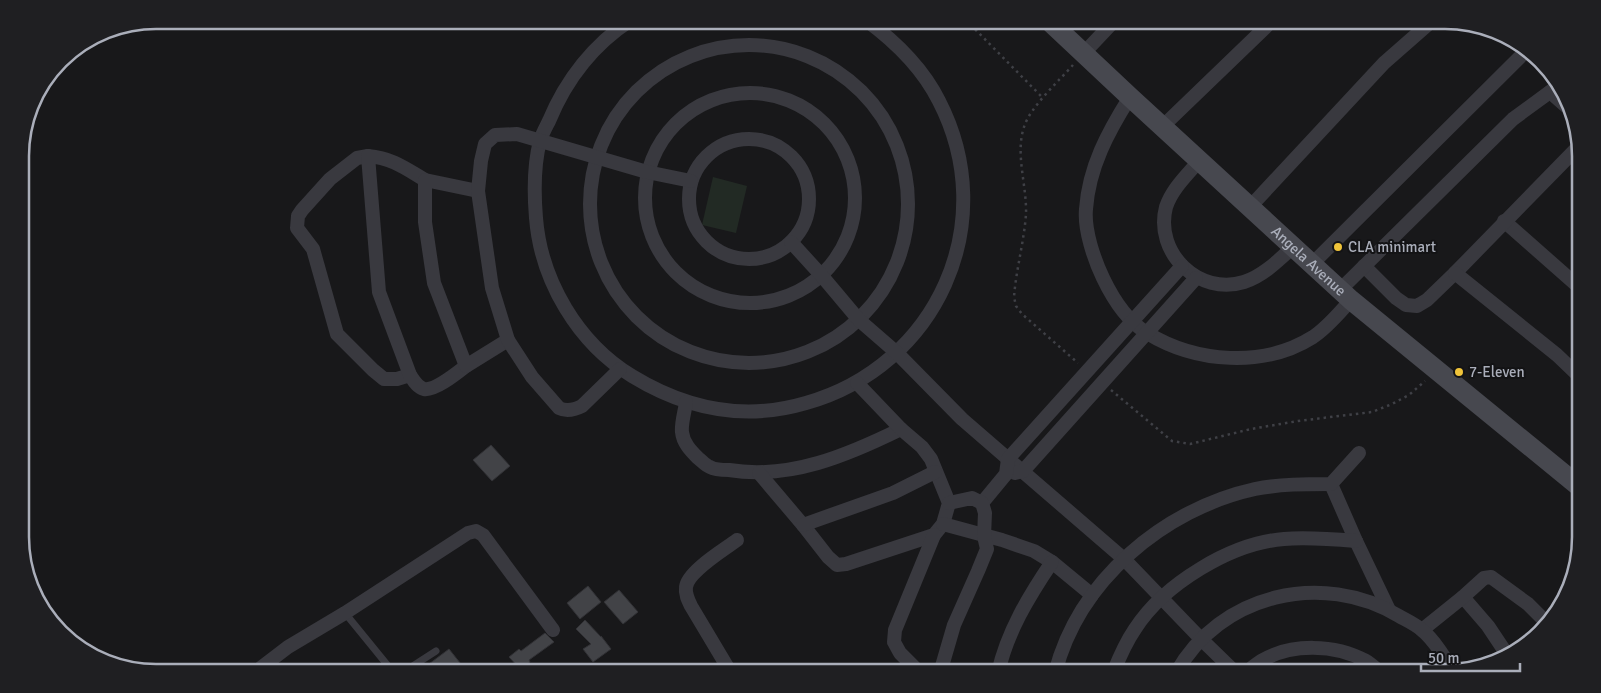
<svg xmlns="http://www.w3.org/2000/svg" width="1601" height="693" font-family="Signika,sans-serif">
<style>
.green{fill:#222a24}
.building{fill:#424347;stroke:#323236}
.lines{fill:none;stroke-linecap:round;stroke-linejoin:round}
.path{stroke:#3f4046;stroke-width:2.5;stroke-dasharray:2.5 4;stroke-linecap:butt}
.lane{stroke:#39393f;stroke-width:7}
.street{stroke:#39393f;stroke-width:14}
.secondary{stroke:#47484f;stroke-width:20}
.poi-dot{fill:#f0c43a;stroke:#131315;stroke-width:2}
.labels{text-anchor:middle;stroke-width:4;stroke-linejoin:round;paint-order:stroke}
.poi-label{font-size:15px;fill:#aaaeba;stroke:#131315;text-anchor:start}
.street-label{font-size:15px;fill:#aaaeba;stroke:#131315}
.rim{fill:none;stroke:#aaaeba;stroke-width:2.5}
</style>
<rect width="100%" height="100%" fill="#18181a"/>
<path class="green" d="M 713,177 L 747,186 L 736,233 L 702,225 Z"/>
<g class="building">
<path d="M 491,445 L 510,466 L 492,481 L 473,460 Z"/>
<path d="M 588,586 L 601,602 L 580,619 L 567,603 Z"/>
<path d="M 619,590 L 638,612 L 623,624 L 604,602 Z"/>
<path d="M 585,620 L 601,637 L 601,636 L 611,649 L 593,662 L 583,649 L 591,644 L 576,629 Z"/>
<path d="M 545,633 L 554,642 L 529,660 L 530,662 L 521,670 L 509,657 L 519,649 L 521,651 Z"/>
<path d="M 449,649 L 468,673 L 417,673 Z"/>
</g>
<g class="lines">
<g class="path">
<path d="M 966,20 L 1043,98"/>
<path d="M 1073,65 C 1059,81 1030,107 1024,127 C 1015,154 1027,186 1026,214 C 1024,242 1016,270 1014,297 L 1016,306 L 1022,314 L 1078,363"/>
<path d="M 1111,390 L 1172,441 L 1190,444 L 1251,429 L 1298,421 L 1372,412 L 1392,404 L 1409,395 L 1425,381"/>
</g>
<path class="lane" d="M 345,613 L 389,667 L 395,672 L 405,671 L 436,651"/>
<g class="street">
<path d="M 631,20 C 594,44 566,80 549,121 C 546,127 542,134 540,141 C 534,164 534,194 536,218 C 541,281 578,343 632,376 C 686,409 745,421 806,403 C 937,366 1002,223 939,101 C 922,67 896,42 866,20"/>
<circle cx="749" cy="204" r="159"/>
<path d="M 1083,54 L 1115,20"/>
<path d="M 1550,92 L 1567,107"/>
<circle cx="750" cy="198" r="105"/>
<path d="M 1130,97 C 1108,132 1089,167 1086,209 C 1084,230 1094,259 1103,278 C 1113,299 1127,321 1147,333 C 1196,363 1264,368 1313,337 C 1328,327 1339,313 1351,300"/>
<path d="M 1162,127 L 1273,20"/>
<circle cx="749" cy="199" r="60"/>
<path d="M 368,156 L 357,158 L 330,179 L 302,210 L 298,216 L 297,228 L 313,249 L 337,334 L 373,370 L 384,379 L 397,379 L 410,375"/>
<path d="M 1199,161 C 1187,175 1172,189 1166,207 C 1154,253 1199,296 1244,282 C 1263,276 1279,260 1293,247"/>
<path d="M 425,180 C 405,168 392,158 368,156 L 379,292 L 410,375 C 414,381 417,387 424,389 C 435,391 457,373 466,366"/>
<path d="M 478,191 L 425,180 L 425,222 L 434,283 L 466,366 L 508,340"/>
<path d="M 1250,207 L 1384,63 L 1433,20"/>
<path d="M 1504,221 L 1580,288"/>
<path d="M 791,242 L 822,276 L 859,320 L 897,353 L 962,419 L 1124,559 L 1201,639 L 1236,673"/>
<path d="M 1312,264 L 1525,52"/>
<path d="M 1364,266 L 1396,298 L 1406,305 L 1417,306 L 1427,300 L 1455,273 L 1580,145"/>
<path d="M 1455,273 L 1557,355 L 1581,378"/>
<path d="M 1340,290 L 1513,119 L 1558,86"/>
<path d="M 620,369 L 582,406 C 574,410 567,412 559,408 L 532,377 L 508,340 L 492,288 L 478,191 L 481,161 L 485,144 L 495,135 L 517,134 L 647,172 L 691,181"/>
<path d="M 686,402 C 685,411 681,423 682,432 C 683,443 691,451 698,458 C 702,461 706,466 710,467 C 715,470 723,470 729,470 C 790,480 848,455 901,429"/>
<path d="M 759,473 L 803,525 L 828,557 L 837,565 L 846,564 L 934,535 L 943,524 L 949,503 L 931,459 L 922,447 L 901,429 L 857,383"/>
<path d="M 1015,473 L 1023,471 L 1196,278"/>
<path d="M 1331,484 L 1356,541 L 1389,610"/>
<path d="M 982,503 L 1006,474 L 1008,459 L 1182,266"/>
<path d="M 943,524 L 1002,540 L 1034,551 L 1052,562 L 1092,595"/>
<path d="M 803,525 L 893,493 L 935,472"/>
<path d="M 1463,597 L 1488,626 L 1506,653"/>
<path d="M 1422,630 L 1463,597 L 1484,578 L 1491,577 L 1528,604 L 1546,622"/>
<path d="M 254,673 L 288,647 L 345,613 L 468,533 L 476,531 L 483,535 L 553,630"/>
<path d="M 731,673 L 691,606 C 688,600 685,594 686,587 C 688,571 724,550 737,540"/>
<path d="M 920,673 L 900,653 L 894,642 L 895,630 L 934,535"/>
<path d="M 940,673 L 954,625 L 978,571 L 987,549 L 984,536 L 985,513 L 982,503 L 972,498 L 949,503"/>
<path d="M 998,673 C 1007,632 1029,596 1052,562"/>
<path d="M 1055,673 C 1079,580 1164,509 1255,489 C 1280,484 1306,484 1331,484 L 1359,453"/>
<path d="M 1113,673 C 1119,658 1126,642 1135,629 C 1164,584 1231,543 1284,539 C 1308,537 1332,539 1356,541"/>
<path d="M 1176,673 C 1220,594 1322,570 1399,616 C 1406,620 1415,624 1422,630 C 1433,639 1447,660 1454,673"/>
<path d="M 1245,673 C 1250,669 1255,665 1261,661 C 1291,643 1335,644 1366,661 C 1371,664 1376,669 1382,673"/>
</g>
<path class="secondary" id="s1" d="M 1048,20 L 1130,97 L 1351,300 L 1581,488"/>
</g>
<g class="poi-dot">
<circle cx="1338" cy="247" r="5"/>
<circle cx="1459" cy="372" r="5"/>
</g>
<g class="labels">
<g class="poi-label">
<text x="1348" y="252">CLA minimart</text>
<text x="1469" y="377">7-Eleven</text>
</g>
<g class="street-label">
<text dy="5" stroke="none"><textPath href="#s1" startOffset="355">Angela Avenue</textPath></text>
</g>
</g>
<path d="M0 0H1601V693H0ZM156 29H1445A127 127 0 0 1 1572 156V537A127 127 0 0 1 1445 664H156A127 127 0 0 1 29 537V156A127 127 0 0 1 156 29Z" fill="#1f1f22" fill-rule="evenodd"/>
<path class="rim" d="M156 29H1445A127 127 0 0 1 1572 156V537A127 127 0 0 1 1445 664H156A127 127 0 0 1 29 537V156A127 127 0 0 1 156 29Z"/>
<path d="M1421 663v8h99v-8" fill="none" stroke="#aaaeba" stroke-width="2.5"/>
<text x="1428" y="663" font-size="15" fill="#aaaeba" stroke="#131315" stroke-width="4" paint-order="stroke">50 m</text>
</svg>
